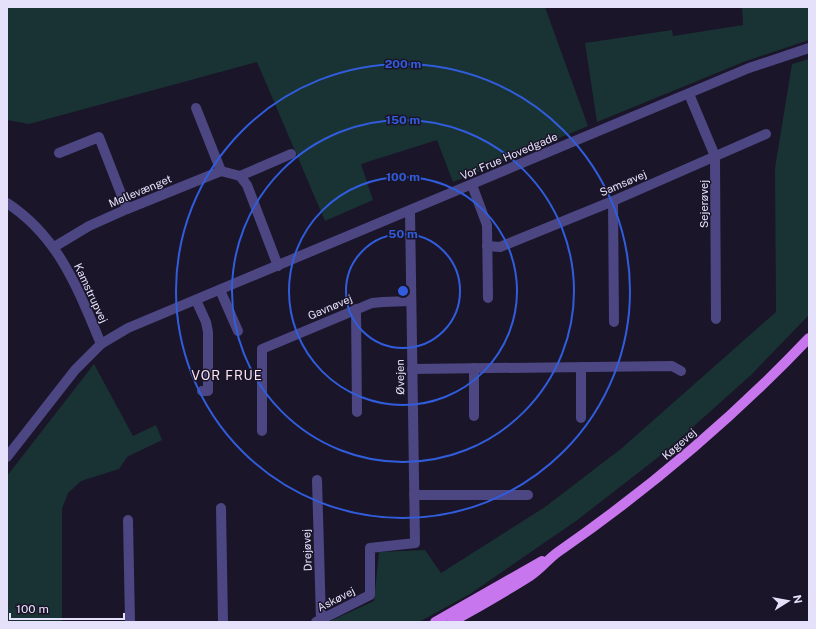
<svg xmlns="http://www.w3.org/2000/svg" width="816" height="629" font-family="'Public Sans',sans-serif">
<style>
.green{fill:#193233}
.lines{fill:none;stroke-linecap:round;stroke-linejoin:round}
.minor{stroke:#4c4682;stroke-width:10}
.major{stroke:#c876ed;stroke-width:10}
.ring{fill:none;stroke:#315ddc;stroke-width:2}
.labels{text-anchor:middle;stroke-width:3;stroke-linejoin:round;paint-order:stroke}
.street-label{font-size:11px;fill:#e6e1fb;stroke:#1a1529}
.quarter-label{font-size:13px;letter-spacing:1px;fill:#fbe3f1;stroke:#1a1529}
.centre{fill:#315ddc;stroke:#1a1529;stroke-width:2}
.ring-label{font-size:12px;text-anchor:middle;font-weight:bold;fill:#315ddc;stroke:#1a1529;stroke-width:3;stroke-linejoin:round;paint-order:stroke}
</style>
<rect width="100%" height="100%" fill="#1a1529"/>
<g class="green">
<path d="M 7,7 L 545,7 L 588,126 L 453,182 L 437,140 L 361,164 L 373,200 L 325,221 L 257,62 L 29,124 L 7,120 Z"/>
<path d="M 742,7 L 809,7 L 809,40 L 746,61 L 597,122 L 585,43 L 672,30 L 673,36 L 743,25 Z"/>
<path d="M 809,59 L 809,315 L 751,375 L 665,452 L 576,521 L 470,594 L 419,622 L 328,622 L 374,601 L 379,552 L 425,550 L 441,573 L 545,507 L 622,448 L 776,312 L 775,168 L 792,64 Z"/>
<path d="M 94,364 L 133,436 L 156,425 L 162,440 L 127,457 L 119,469 L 81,481 L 68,493 L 62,509 L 62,622 L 7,622 L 7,476 Z"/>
</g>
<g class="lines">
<g class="minor">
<path d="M 689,94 L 715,156 L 716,319"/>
<path d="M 196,108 L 221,171"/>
<path d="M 59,153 L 99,137 L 127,209"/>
<path d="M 240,176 L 291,154"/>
<path d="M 472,185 L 487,225 L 488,298"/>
<path d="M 613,201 L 614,322"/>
<path d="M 7,203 C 59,237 78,289 101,344"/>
<path d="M 487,246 L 500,247 L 613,201 L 766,134"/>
<path d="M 54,247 L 89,226 L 127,209 L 221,171 L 240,176 L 247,185 L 278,266"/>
<path d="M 220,290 L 238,331"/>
<path d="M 196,300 L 206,322 L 208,332 L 208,391 L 202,391"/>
<path d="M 356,309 L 357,412"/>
<path d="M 581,367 L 581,418"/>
<path d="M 474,368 L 474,416"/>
<path d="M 412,369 L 672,366 L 681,371"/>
<path d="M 262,431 L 262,349 L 372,303 L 383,302 L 411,301"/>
<path d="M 7,457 L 75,370 L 101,344 L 128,328 L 749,68 L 809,48"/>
<path d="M 317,480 L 321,620"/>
<path d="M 414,495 L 528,495"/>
<path d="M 221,508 L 223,622"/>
<path d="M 128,520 L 130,622"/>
<path d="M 316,622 L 370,595 L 370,548 L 415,543 L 410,211"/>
</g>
<g class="major">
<path d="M 435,622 L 542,561"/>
<path d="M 452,622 C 478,607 505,592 530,576 C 541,569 548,559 558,552 C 649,489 733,418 809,338"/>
</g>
</g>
<g class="ring">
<circle cx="403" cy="291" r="57"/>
<circle cx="403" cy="291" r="114"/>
<circle cx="403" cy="291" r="171"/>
<circle cx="403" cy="291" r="227"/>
</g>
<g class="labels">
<g class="street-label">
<text transform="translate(509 156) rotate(-23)" y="4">Vor Frue Hovedgade</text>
<text transform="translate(623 183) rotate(-23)" y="4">Samsøvej</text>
<text transform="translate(140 191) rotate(-23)" y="4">Møllevænget</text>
<text transform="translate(704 204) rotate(-90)" y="4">Sejerøvej</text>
<text transform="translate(91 293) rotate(65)" y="4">Kamstrupvej</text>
<text transform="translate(330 307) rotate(-23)" y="4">Gavnøvej</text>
<text transform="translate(400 377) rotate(-91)" y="4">Øvejen</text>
<text transform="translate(679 444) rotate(-41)" y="4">Køgevej</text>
<text transform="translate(307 550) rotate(-92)" y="4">Drejøvej</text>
<text transform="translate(336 599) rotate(-27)" y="4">Askøvej</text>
</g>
<g class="quarter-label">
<text x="227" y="380">VOR FRUE</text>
</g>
</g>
<circle cx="403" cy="291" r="6" class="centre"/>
<g class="ring-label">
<text x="403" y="68">200 m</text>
<text x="403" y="124">150 m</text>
<text x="403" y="181">100 m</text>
<text x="403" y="238">50 m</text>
</g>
<rect width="816" height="629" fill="none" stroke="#e6e1fb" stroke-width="16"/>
<g transform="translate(788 601) rotate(79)" stroke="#1a1529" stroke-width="3" paint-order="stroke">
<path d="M0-3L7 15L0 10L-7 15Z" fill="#e6e1fb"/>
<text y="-6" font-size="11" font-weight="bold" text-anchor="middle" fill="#e6e1fb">N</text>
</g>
<path d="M10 613v6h114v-6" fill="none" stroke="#e6e1fb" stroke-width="2"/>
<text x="16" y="613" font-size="12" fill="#e6e1fb" stroke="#1a1529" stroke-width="3" paint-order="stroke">100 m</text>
</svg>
